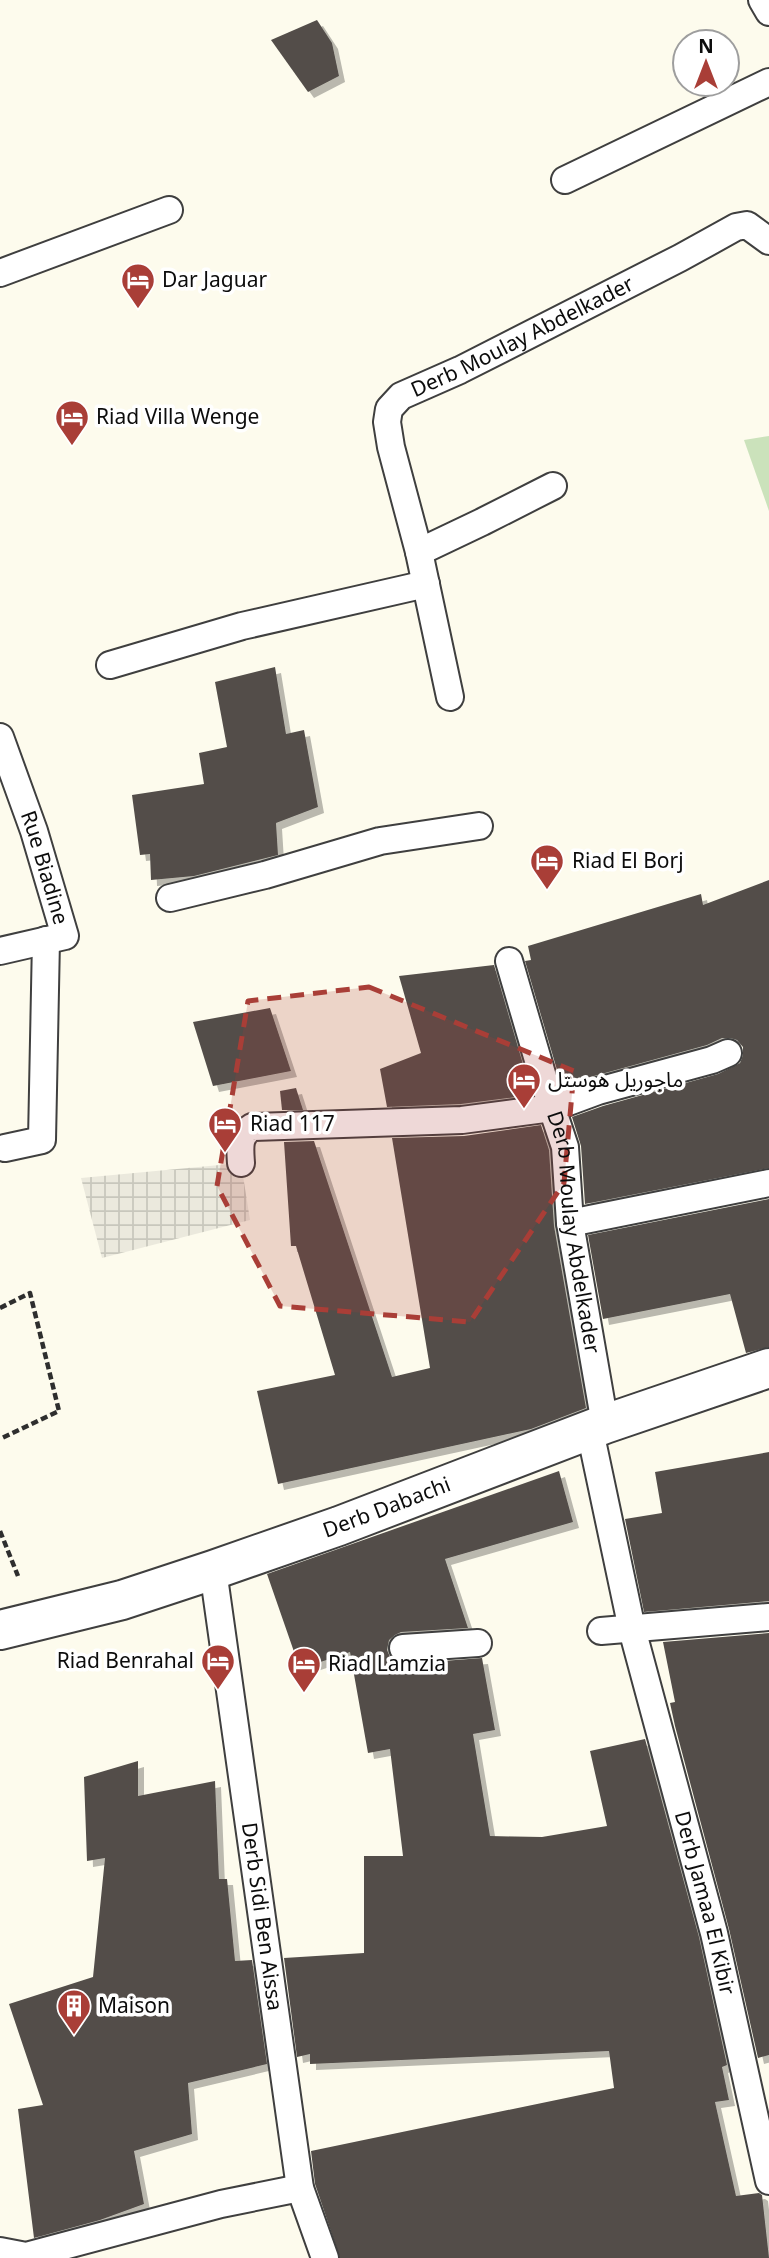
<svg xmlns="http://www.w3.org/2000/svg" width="769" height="2258" font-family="Georgia,'Noto Sans Arabic',serif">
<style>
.park{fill:#cbe2bb}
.plaza{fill:url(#plaza-grid)}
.building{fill:#534e4a;filter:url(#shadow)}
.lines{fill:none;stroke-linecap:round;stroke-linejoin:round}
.lane-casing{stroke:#3f3f3f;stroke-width:30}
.street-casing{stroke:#3f3f3f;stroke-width:42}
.path{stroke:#2e2e2e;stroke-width:4.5;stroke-dasharray:7 3.5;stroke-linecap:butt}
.lane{stroke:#fff;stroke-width:26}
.street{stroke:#fff;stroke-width:38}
.marked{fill:#a93e37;fill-opacity:0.2;stroke:#a93e37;stroke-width:5;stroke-dasharray:14 9;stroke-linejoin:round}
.labels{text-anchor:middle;stroke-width:7;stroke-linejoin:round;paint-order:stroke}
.poi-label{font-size:21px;fill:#0c0c0c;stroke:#fff;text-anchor:start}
.street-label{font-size:21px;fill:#0c0c0c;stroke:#fff}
</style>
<defs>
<pattern id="plaza-grid" width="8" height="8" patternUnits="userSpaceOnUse" patternTransform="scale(1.75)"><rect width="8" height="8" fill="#ebe9dd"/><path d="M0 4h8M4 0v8" fill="none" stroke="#c8c7bc"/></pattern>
<filter id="shadow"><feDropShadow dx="6" dy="6" stdDeviation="0" flood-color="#0004"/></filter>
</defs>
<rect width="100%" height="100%" fill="#fdfbed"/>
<path class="park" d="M 769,436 L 769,511 L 744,440 Z"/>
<path class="plaza" d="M 241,1163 L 250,1220 L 102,1258 L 81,1178 Z"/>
<g class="building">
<path d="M 317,20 L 332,43 L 339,76 L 308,92 L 271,40 Z"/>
<path d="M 275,667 L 286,734 L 304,730 L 318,807 L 276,823 L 278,855 L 194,876 L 151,880 L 150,854 L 140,855 L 132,795 L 204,784 L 199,753 L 227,747 L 215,682 Z"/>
<path d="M 769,880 L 769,1168 L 585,1204 L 581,1146 L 572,1117 L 603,1106 L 718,1074 L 740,1063 L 743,1055 L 743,1047 L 737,1040 L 730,1038 L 722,1038 L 707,1045 L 594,1076 L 562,1087 L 525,961 L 531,960 L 528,946 L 701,894 L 703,905 Z"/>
<path d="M 494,965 L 532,1095 L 461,1104 L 387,1107 L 380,1069 L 421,1053 L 399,976 Z"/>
<path d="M 270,1008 L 291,1071 L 213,1086 L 193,1022 Z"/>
<path d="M 296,1088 L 303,1110 L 282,1110 L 280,1091 Z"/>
<path d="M 541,1125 L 549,1150 L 554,1226 L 586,1408 L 531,1429 L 278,1484 L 257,1391 L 335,1375 L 296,1246 L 291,1246 L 284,1142 L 314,1141 L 392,1377 L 430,1368 L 392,1138 L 464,1136 Z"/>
<path d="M 769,1199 L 769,1347 L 746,1353 L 730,1294 L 603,1319 L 588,1235 Z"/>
<path d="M 769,1452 L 769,1601 L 644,1612 L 625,1519 L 662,1513 L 655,1472 Z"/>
<path d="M 559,1471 L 573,1522 L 445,1559 L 468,1628 L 401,1632 L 395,1635 L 389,1640 L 387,1650 L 390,1657 L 397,1662 L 403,1664 L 482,1658 L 495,1730 L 473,1734 L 490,1836 L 542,1837 L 607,1826 L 590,1751 L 645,1739 L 699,1937 L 727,2065 L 722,2067 L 729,2100 L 715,2102 L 736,2196 L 759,2193 L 762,2195 L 769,2258 L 340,2258 L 315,2184 L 311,2151 L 614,2088 L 609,2051 L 310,2064 L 310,2054 L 297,2057 L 284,1958 L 364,1953 L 364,1856 L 403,1856 L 390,1749 L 368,1753 L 350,1652 L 300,1669 L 267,1574 Z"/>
<path d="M 769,1633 L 769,2055 L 758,2058 L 729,1929 L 675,1726 L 670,1703 L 675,1702 L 663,1642 Z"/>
<path d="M 138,1761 L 138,1796 L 215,1781 L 219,1879 L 227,1879 L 235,1961 L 252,1960 L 267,2064 L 188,2083 L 192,2134 L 134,2151 L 144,2204 L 100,2220 L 34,2238 L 18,2109 L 43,2105 L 9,2004 L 93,1977 L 105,1858 L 87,1861 L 84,1777 Z"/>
</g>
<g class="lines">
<g class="lane-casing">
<g id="lane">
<path d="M 762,0 L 769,12"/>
<path d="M 565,180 L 769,82"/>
<path d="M 0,273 L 169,210"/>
<path d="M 419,552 L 482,522 L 553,486"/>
<path d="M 110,665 L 242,626 L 426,584"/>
<path id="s1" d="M 450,697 L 419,552 L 391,447 L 387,422 L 389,409 L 401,396 L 460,370 L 680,258 L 736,227 L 747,225 L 769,241"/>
<path id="s2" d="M 0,737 L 34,831 L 65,936 L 0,951"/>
<path d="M 170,898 L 265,875 L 380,841 L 479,826"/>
<path id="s3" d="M 509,961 L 552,1108 L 565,1147 L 570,1223 L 605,1424"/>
<path d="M 5,1148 L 42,1140 L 46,940"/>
<path d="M 241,1163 C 240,1148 238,1135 252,1127 L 462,1120 L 552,1108 L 598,1091 L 712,1060 L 728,1053"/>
<path d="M 570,1223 L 769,1183"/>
<path id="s4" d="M 590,1431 L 632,1629 L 714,1933 L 769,2181"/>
<path id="s5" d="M 213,1570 L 300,2188 L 325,2258"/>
<path d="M 601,1631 L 769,1617"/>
<path d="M 403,1648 L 478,1643"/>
<path d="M 0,2251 L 26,2256 L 221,2204 L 300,2188"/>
</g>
</g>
<g class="street-casing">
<g id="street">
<path id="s6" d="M 0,1630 L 122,1600 L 213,1570 L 339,1526 L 605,1424 L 769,1368"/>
</g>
</g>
<g class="path">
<path d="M 0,1308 L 30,1293 L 59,1411 L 0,1439"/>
<path d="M 0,1531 L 18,1576"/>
</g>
<use href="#lane" class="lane"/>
<use href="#street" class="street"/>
</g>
<path class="marked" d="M 369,987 L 574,1071 L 564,1183 L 470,1322 L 280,1306 L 217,1186 L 248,1001 Z"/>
<defs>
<g id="hotel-pin" transform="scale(1.75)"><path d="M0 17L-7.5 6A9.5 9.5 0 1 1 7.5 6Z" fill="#a93e37" stroke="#fff"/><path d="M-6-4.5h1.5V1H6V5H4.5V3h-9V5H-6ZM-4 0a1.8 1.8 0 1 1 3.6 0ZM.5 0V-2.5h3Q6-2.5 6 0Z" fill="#fff"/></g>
<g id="building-pin" transform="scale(1.75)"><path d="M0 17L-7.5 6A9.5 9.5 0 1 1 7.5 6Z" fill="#a93e37" stroke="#fff"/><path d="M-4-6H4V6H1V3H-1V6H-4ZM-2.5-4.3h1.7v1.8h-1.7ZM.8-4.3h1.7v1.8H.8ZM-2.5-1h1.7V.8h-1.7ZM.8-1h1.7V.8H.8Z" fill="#fff"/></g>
</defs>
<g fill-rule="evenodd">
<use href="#hotel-pin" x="138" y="280"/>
<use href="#hotel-pin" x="72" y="417"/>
<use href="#hotel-pin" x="547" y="861"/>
<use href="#hotel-pin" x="524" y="1080"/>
<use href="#hotel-pin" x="225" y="1124"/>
<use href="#hotel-pin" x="218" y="1661"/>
<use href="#hotel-pin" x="304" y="1664"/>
<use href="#building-pin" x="74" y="2006"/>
</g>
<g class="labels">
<g class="poi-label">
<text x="162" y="287">Dar Jaguar</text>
<text x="96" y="424">Riad Villa Wenge</text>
<text x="572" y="868">Riad El Borj</text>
<text x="548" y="1087">ماجوريل هوستل</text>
<text x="250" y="1131">Riad 117</text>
<text x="194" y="1668" text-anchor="end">Riad Benrahal</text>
<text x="328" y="1671">Riad Lamzia</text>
<text x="98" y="2013">Maison</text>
</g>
<g class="street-label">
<text dy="7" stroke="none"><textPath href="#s1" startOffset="448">Derb Moulay Abdelkader</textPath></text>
<text dy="7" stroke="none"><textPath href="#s2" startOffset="138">Rue Biadine</textPath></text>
<text dy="7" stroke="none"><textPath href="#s3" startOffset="280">Derb Moulay Abdelkader</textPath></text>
<text dy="7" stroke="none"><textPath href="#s6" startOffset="406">Derb Dabachi</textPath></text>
<text dy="7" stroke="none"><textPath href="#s4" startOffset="486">Derb Jamaa El Kibir</textPath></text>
<text dy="7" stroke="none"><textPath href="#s5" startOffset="350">Derb Sidi Ben Aissa</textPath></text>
</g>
</g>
<g transform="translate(706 63)"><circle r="33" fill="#ffffff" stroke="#9e9e9e" stroke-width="2"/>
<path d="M0-5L12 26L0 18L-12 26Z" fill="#a93e37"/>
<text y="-10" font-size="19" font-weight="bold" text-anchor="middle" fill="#0c0c0c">N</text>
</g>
</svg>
